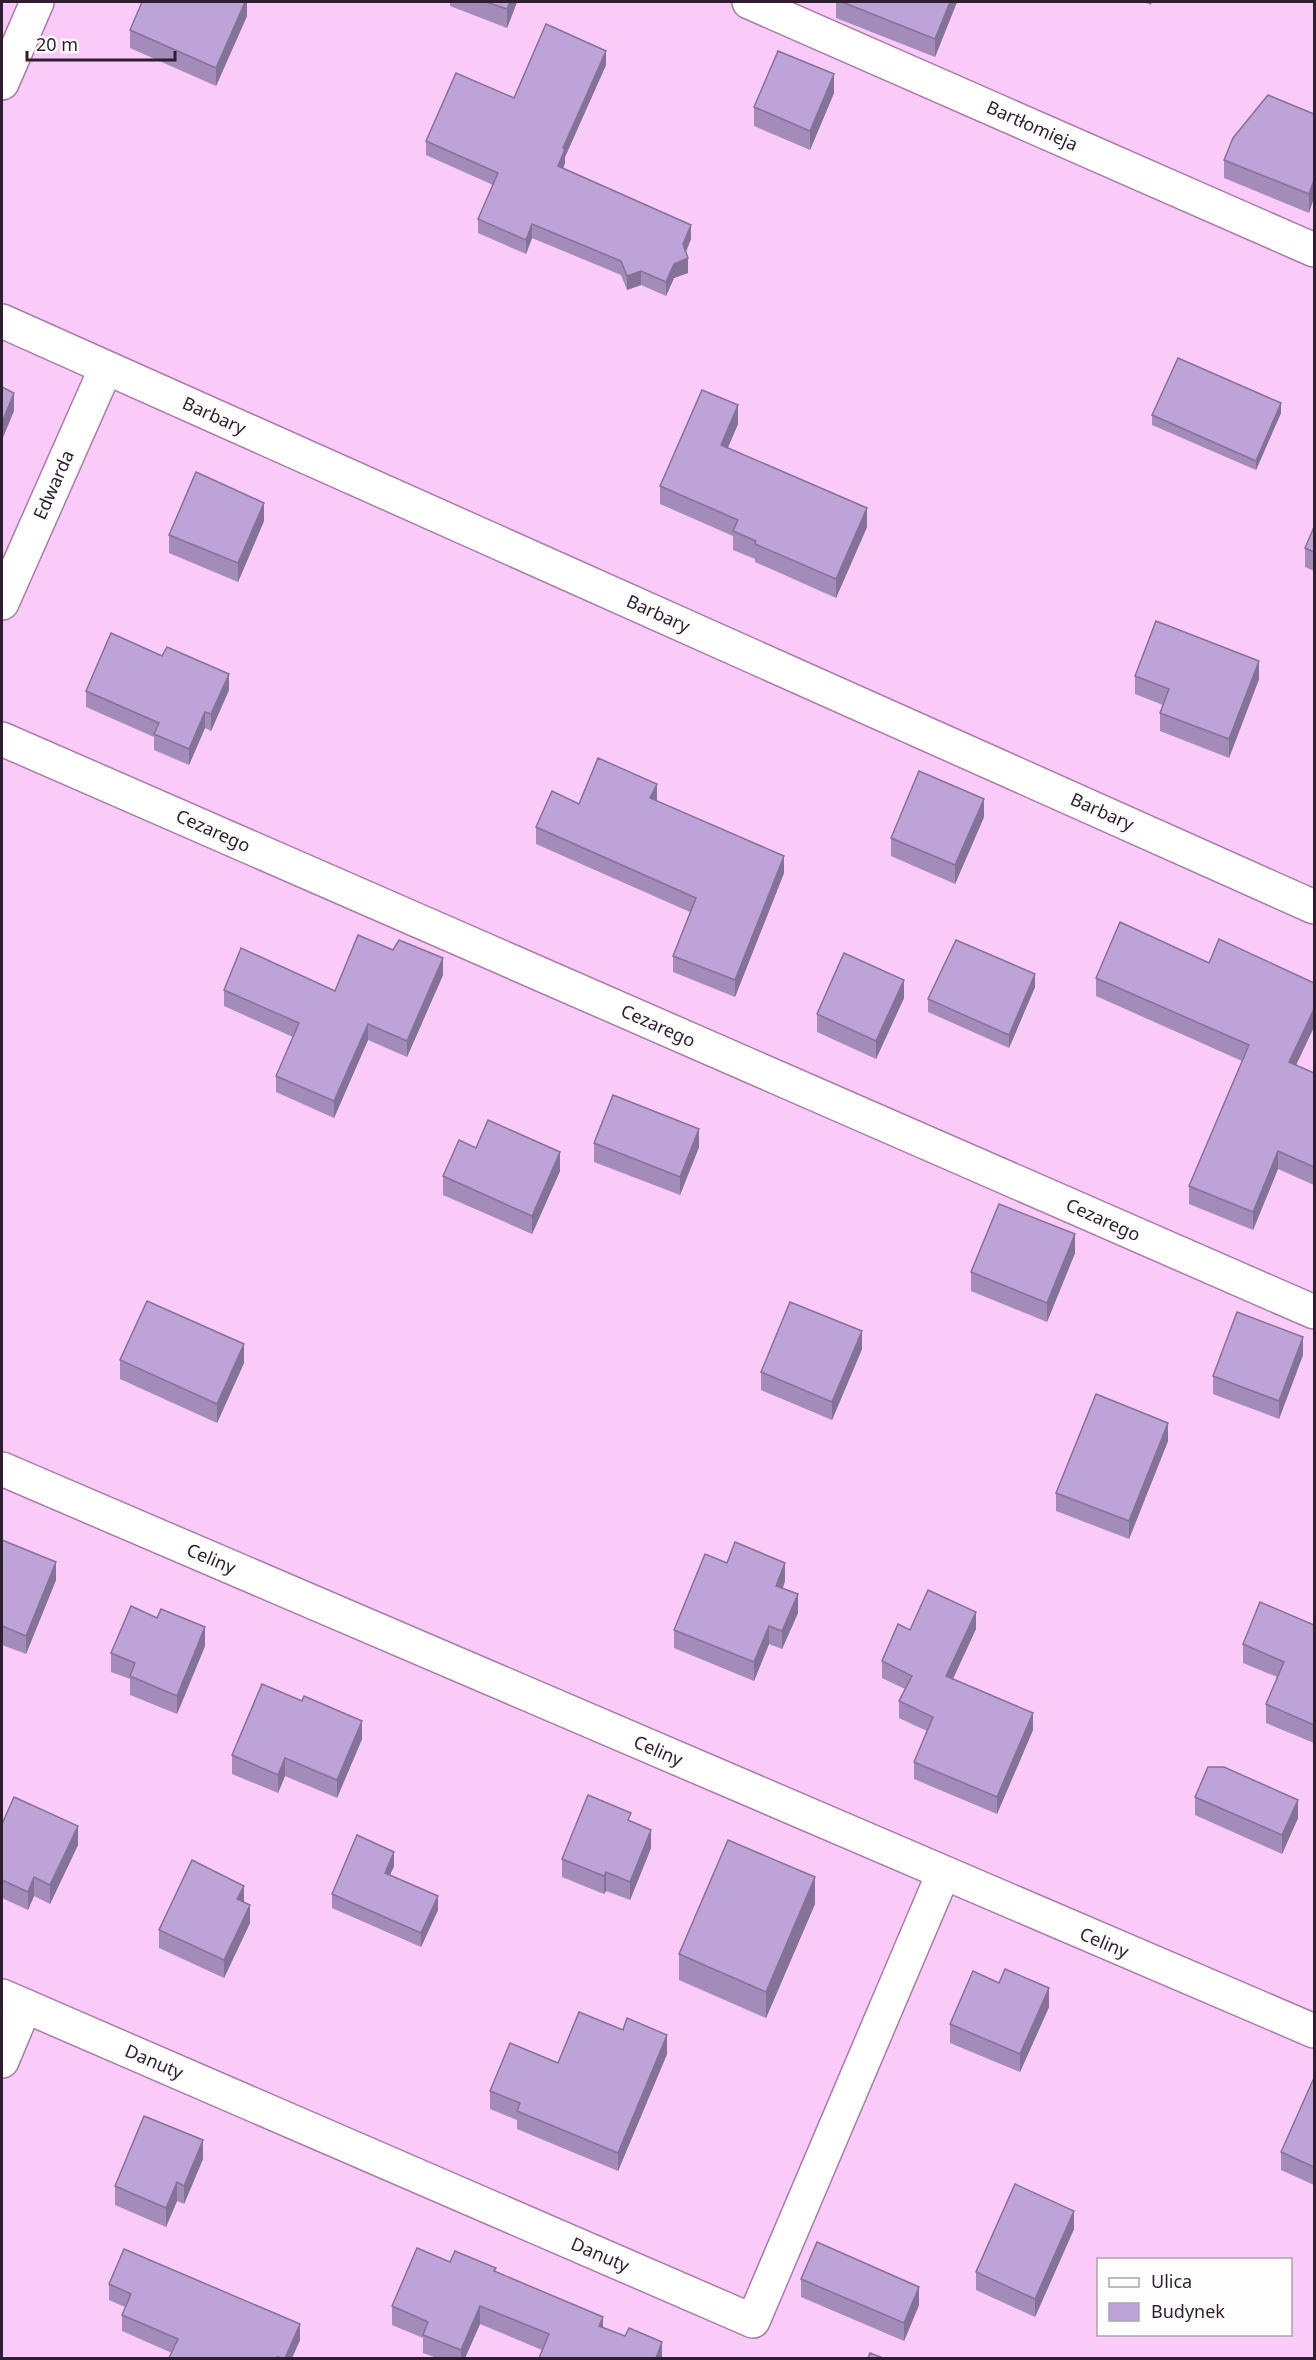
<svg xmlns="http://www.w3.org/2000/svg" width="1316" height="2360" font-family="'Noto Sans',sans-serif">
<style>
.lines{fill:none;stroke-linecap:round;stroke-linejoin:round}
.street-casing{stroke:#a97da7;stroke-width:36}
.street{stroke:#fff;stroke-width:33}
.wall{fill:#a38cba}
.shaded-wall{fill:#857297}
.building{fill:#bea3d8;stroke:#857297;stroke-width:1.5}
.labels{text-anchor:middle;stroke-width:5;stroke-linejoin:round;paint-order:stroke}
.street-label{font-size:18px;fill:#2f1e2f;stroke:#fdfdfd}
</style>
<rect width="100%" height="100%" fill="#facaf8"/>
<g class="lines">
<g class="street-casing">
<g id="street">
<path d="M 749,2 L 1314,250"/>
<path d="M 2,83 L 37,2"/>
<path d="M 2,321 L 1314,907"/>
<path d="M 2,603 L 106,368"/>
<path d="M 2,739 L 1314,1312"/>
<path d="M 2,1469 L 1314,2031"/>
<path d="M 2,1996 L 753,2321 L 943,1874"/>
<path d="M 2,2061 L 25,2006"/>
</g>
</g>
<use href="#street" class="street"/>
</g>
<g class="wall">
<path d="M 247,2 L 247,16 L 216,86 L 130,48 L 130,30 Z"/>
<path d="M 450,2 L 517,2 L 507,28 L 450,6 Z"/>
<path d="M 836,2 L 957,2 L 935,57 L 836,18 Z"/>
<path d="M 1143,2 L 1152,2 L 1151,5 Z"/>
<path d="M 606,65 L 565,157 L 565,163 L 563,169 L 691,239 L 686,252 L 688,273 L 674,278 L 666,296 L 641,285 L 627,290 L 621,275 L 532,238 L 526,254 L 478,233 L 478,219 L 493,185 L 426,155 L 426,141 L 514,98 Z"/>
<path d="M 834,93 L 810,150 L 754,126 L 754,107 Z"/>
<path d="M 1314,114 L 1309,213 L 1224,178 L 1224,160 Z"/>
<path d="M 1281,413 L 1256,470 L 1152,425 L 1152,415 Z"/>
<path d="M 738,424 L 728,448 L 867,527 L 836,598 L 755,562 L 755,559 L 733,550 L 733,536 L 660,504 L 660,486 Z"/>
<path d="M 264,521 L 238,582 L 169,553 L 169,535 Z"/>
<path d="M 1314,527 L 1314,571 L 1305,567 L 1305,548 Z"/>
<path d="M 1135,676 L 1259,679 L 1229,758 L 1160,731 L 1160,713 L 1163,705 L 1135,694 Z"/>
<path d="M 229,690 L 211,731 L 205,728 L 189,765 L 154,750 L 154,737 L 86,707 L 86,691 Z"/>
<path d="M 657,801 L 784,873 L 735,997 L 673,972 L 673,956 L 690,912 L 536,844 L 536,827 L 579,804 Z"/>
<path d="M 984,817 L 955,884 L 891,856 L 891,838 Z"/>
<path d="M 443,975 L 407,1057 L 368,1040 L 334,1118 L 276,1092 L 276,1076 L 293,1037 L 224,1006 L 224,990 L 335,991 Z"/>
<path d="M 1096,978 L 1314,1027 L 1296,1065 L 1314,1073 L 1314,1185 L 1278,1169 L 1253,1230 L 1189,1204 L 1189,1186 L 1242,1061 L 1096,996 Z"/>
<path d="M 1035,987 L 1009,1048 L 928,1012 L 928,999 Z"/>
<path d="M 904,998 L 876,1059 L 817,1032 L 817,1014 Z"/>
<path d="M 594,1143 L 699,1147 L 680,1195 L 594,1162 Z"/>
<path d="M 476,1148 L 560,1171 L 532,1234 L 443,1195 L 443,1176 Z"/>
<path d="M 1075,1253 L 1047,1322 L 971,1291 L 971,1272 Z"/>
<path d="M 862,1349 L 832,1420 L 761,1390 L 761,1372 Z"/>
<path d="M 1303,1355 L 1279,1419 L 1213,1394 L 1213,1376 Z"/>
<path d="M 120,1360 L 244,1363 L 217,1423 L 120,1379 Z"/>
<path d="M 1168,1441 L 1129,1539 L 1056,1511 L 1056,1493 Z"/>
<path d="M 2,1540 L 56,1580 L 26,1654 L 2,1645 Z"/>
<path d="M 727,1563 L 785,1581 L 783,1588 L 798,1613 L 782,1649 L 769,1644 L 754,1681 L 674,1648 L 674,1630 Z"/>
<path d="M 1314,1625 L 1314,1743 L 1266,1723 L 1266,1704 L 1277,1677 L 1243,1663 L 1243,1644 Z"/>
<path d="M 976,1629 L 953,1679 L 1033,1730 L 997,1814 L 914,1779 L 914,1762 L 927,1731 L 899,1718 L 899,1701 L 905,1689 L 882,1678 L 882,1661 L 910,1630 Z"/>
<path d="M 205,1646 L 177,1714 L 130,1695 L 130,1679 L 111,1672 L 111,1653 Z"/>
<path d="M 362,1739 L 337,1798 L 285,1776 L 278,1793 L 232,1774 L 232,1755 Z"/>
<path d="M 1195,1797 L 1298,1818 L 1282,1854 L 1195,1815 Z"/>
<path d="M 631,1821 L 651,1848 L 630,1900 L 606,1891 L 604,1894 L 562,1877 L 562,1859 Z"/>
<path d="M 2,1824 L 78,1845 L 50,1904 L 34,1896 L 28,1910 L 2,1898 Z"/>
<path d="M 394,1866 L 390,1875 L 438,1910 L 421,1947 L 332,1908 L 332,1894 Z"/>
<path d="M 815,1904 L 766,2018 L 679,1980 L 679,1954 Z"/>
<path d="M 250,1923 L 224,1978 L 159,1948 L 159,1930 Z"/>
<path d="M 1049,2007 L 1020,2072 L 950,2043 L 950,2024 Z"/>
<path d="M 667,2054 L 618,2171 L 517,2129 L 517,2120 L 490,2109 L 490,2091 L 558,2063 Z"/>
<path d="M 1314,2080 L 1314,2185 L 1281,2170 L 1281,2152 Z"/>
<path d="M 203,2159 L 184,2204 L 177,2201 L 166,2227 L 115,2205 L 115,2186 Z"/>
<path d="M 1074,2229 L 1035,2317 L 976,2290 L 976,2272 Z"/>
<path d="M 450,2262 L 496,2271 L 662,2358 L 542,2350 L 480,2324 L 465,2358 L 437,2358 L 423,2353 L 423,2338 L 392,2325 L 392,2306 Z"/>
<path d="M 801,2279 L 919,2305 L 904,2341 L 801,2297 Z"/>
<path d="M 109,2284 L 300,2340 L 292,2358 L 169,2358 L 172,2353 L 122,2331 L 122,2315 L 125,2307 L 109,2300 Z"/>
</g>
<g class="shaded-wall">
<path d="M 245,2 L 247,2 L 247,16 L 216,86 L 216,68 Z"/>
<path d="M 510,2 L 517,2 L 507,28 L 507,9 Z"/>
<path d="M 950,2 L 957,2 L 935,57 L 935,39 Z"/>
<path d="M 606,51 L 606,65 L 565,157 L 565,163 L 558,180 L 558,166 L 563,148 Z"/>
<path d="M 834,74 L 834,93 L 810,150 L 810,131 Z"/>
<path d="M 1314,180 L 1314,198 L 1309,213 L 1309,194 Z"/>
<path d="M 532,224 L 532,238 L 526,254 L 526,240 Z"/>
<path d="M 691,225 L 691,239 L 683,258 L 683,244 Z"/>
<path d="M 688,258 L 688,273 L 674,278 L 666,296 L 666,282 L 674,264 Z"/>
<path d="M 641,271 L 641,285 L 627,290 L 627,276 Z"/>
<path d="M 14,393 L 14,411 L 2,440 L 2,422 Z"/>
<path d="M 1281,403 L 1281,413 L 1256,470 L 1256,461 Z"/>
<path d="M 738,405 L 738,424 L 721,463 L 721,445 Z"/>
<path d="M 264,503 L 264,521 L 238,582 L 238,563 Z"/>
<path d="M 867,508 L 867,527 L 836,598 L 836,579 Z"/>
<path d="M 1259,661 L 1259,679 L 1229,758 L 1229,739 Z"/>
<path d="M 229,674 L 229,690 L 211,731 L 211,714 Z"/>
<path d="M 205,712 L 205,728 L 189,765 L 189,749 Z"/>
<path d="M 657,784 L 657,801 L 650,798 Z"/>
<path d="M 984,799 L 984,817 L 955,884 L 955,865 Z"/>
<path d="M 784,856 L 784,873 L 735,997 L 735,980 Z"/>
<path d="M 443,958 L 443,975 L 407,1057 L 407,1041 Z"/>
<path d="M 1035,974 L 1035,987 L 1009,1048 L 1009,1035 Z"/>
<path d="M 904,980 L 904,998 L 876,1059 L 876,1041 Z"/>
<path d="M 1314,1009 L 1314,1027 L 1289,1080 L 1289,1062 Z"/>
<path d="M 368,1024 L 368,1040 L 334,1118 L 334,1101 Z"/>
<path d="M 699,1129 L 699,1147 L 680,1195 L 680,1177 Z"/>
<path d="M 1278,1151 L 1278,1169 L 1253,1230 L 1253,1212 Z"/>
<path d="M 560,1152 L 560,1171 L 532,1234 L 532,1216 Z"/>
<path d="M 1075,1234 L 1075,1253 L 1047,1322 L 1047,1303 Z"/>
<path d="M 862,1331 L 862,1349 L 832,1420 L 832,1402 Z"/>
<path d="M 1303,1337 L 1303,1355 L 1279,1419 L 1279,1401 Z"/>
<path d="M 244,1344 L 244,1363 L 217,1423 L 217,1404 Z"/>
<path d="M 1168,1423 L 1168,1441 L 1129,1539 L 1129,1521 Z"/>
<path d="M 56,1562 L 56,1580 L 26,1654 L 26,1636 Z"/>
<path d="M 785,1563 L 785,1581 L 776,1604 L 776,1586 Z"/>
<path d="M 798,1594 L 798,1613 L 782,1649 L 782,1631 Z"/>
<path d="M 976,1612 L 976,1629 L 946,1693 L 946,1676 Z"/>
<path d="M 769,1626 L 769,1644 L 754,1681 L 754,1662 Z"/>
<path d="M 205,1627 L 205,1646 L 177,1714 L 177,1696 Z"/>
<path d="M 1033,1713 L 1033,1730 L 997,1814 L 997,1797 Z"/>
<path d="M 362,1721 L 362,1739 L 337,1798 L 337,1780 Z"/>
<path d="M 285,1758 L 285,1776 L 278,1793 L 278,1775 Z"/>
<path d="M 1298,1800 L 1298,1818 L 1282,1854 L 1282,1835 Z"/>
<path d="M 78,1826 L 78,1845 L 50,1904 L 50,1885 Z"/>
<path d="M 651,1830 L 651,1848 L 630,1900 L 630,1882 Z"/>
<path d="M 394,1852 L 394,1866 L 385,1887 L 385,1873 Z"/>
<path d="M 606,1872 L 606,1891 L 604,1894 L 604,1876 Z"/>
<path d="M 34,1877 L 34,1896 L 28,1910 L 28,1892 Z"/>
<path d="M 815,1877 L 815,1904 L 766,2018 L 766,1992 Z"/>
<path d="M 244,1886 L 244,1904 L 237,1899 Z"/>
<path d="M 438,1896 L 438,1910 L 421,1947 L 421,1933 Z"/>
<path d="M 250,1905 L 250,1923 L 224,1978 L 224,1960 Z"/>
<path d="M 1049,1988 L 1049,2007 L 1020,2072 L 1020,2054 Z"/>
<path d="M 667,2035 L 667,2054 L 618,2171 L 618,2153 Z"/>
<path d="M 203,2140 L 203,2159 L 184,2204 L 184,2186 Z"/>
<path d="M 177,2182 L 177,2201 L 166,2227 L 166,2208 Z"/>
<path d="M 1074,2211 L 1074,2229 L 1035,2317 L 1035,2299 Z"/>
<path d="M 919,2287 L 919,2305 L 904,2341 L 904,2323 Z"/>
<path d="M 480,2306 L 480,2324 L 465,2358 L 461,2358 L 461,2350 Z"/>
<path d="M 603,2317 L 603,2335 L 599,2326 Z"/>
<path d="M 300,2324 L 300,2340 L 292,2358 L 285,2358 Z"/>
<path d="M 662,2342 L 662,2358 L 656,2358 Z"/>
</g>
<g class="building">
<path d="M 142,2 L 245,2 L 216,68 L 130,30 Z"/>
<path d="M 486,2 L 510,2 L 507,9 Z"/>
<path d="M 842,2 L 950,2 L 935,39 Z"/>
<path d="M 546,24 L 606,51 L 563,148 L 565,149 L 558,166 L 691,225 L 683,244 L 688,258 L 674,264 L 666,282 L 641,271 L 627,276 L 621,261 L 532,224 L 526,240 L 478,219 L 498,173 L 426,141 L 456,73 L 514,98 Z"/>
<path d="M 778,51 L 834,74 L 810,131 L 754,107 Z"/>
<path d="M 1268,95 L 1314,114 L 1314,180 L 1309,194 L 1224,160 L 1233,138 Z"/>
<path d="M 1178,358 L 1281,403 L 1256,461 L 1152,415 Z"/>
<path d="M 2,387 L 14,393 L 2,422 Z"/>
<path d="M 702,390 L 738,405 L 721,445 L 867,508 L 836,579 L 755,544 L 756,541 L 733,531 L 738,520 L 660,486 Z"/>
<path d="M 196,472 L 264,503 L 238,563 L 169,535 Z"/>
<path d="M 1314,527 L 1314,552 L 1305,548 Z"/>
<path d="M 1156,621 L 1259,661 L 1229,739 L 1160,713 L 1169,689 L 1135,676 Z"/>
<path d="M 111,633 L 162,656 L 167,647 L 229,674 L 211,714 L 205,712 L 189,749 L 154,734 L 159,723 L 86,691 Z"/>
<path d="M 598,758 L 657,784 L 650,798 L 784,856 L 735,980 L 673,956 L 696,898 L 536,827 L 552,791 L 579,804 Z"/>
<path d="M 919,771 L 984,799 L 955,865 L 891,838 Z"/>
<path d="M 1120,922 L 1209,963 L 1219,939 L 1314,983 L 1314,1009 L 1289,1062 L 1314,1073 L 1314,1167 L 1278,1151 L 1253,1212 L 1189,1186 L 1249,1045 L 1096,978 Z"/>
<path d="M 358,935 L 393,950 L 399,940 L 443,958 L 407,1041 L 368,1024 L 334,1101 L 276,1076 L 299,1023 L 224,990 L 241,948 L 335,991 Z"/>
<path d="M 956,940 L 1035,974 L 1009,1035 L 928,999 Z"/>
<path d="M 844,953 L 904,980 L 876,1041 L 817,1014 Z"/>
<path d="M 613,1095 L 699,1129 L 680,1177 L 594,1143 Z"/>
<path d="M 488,1120 L 560,1152 L 532,1216 L 443,1176 L 459,1140 L 476,1148 Z"/>
<path d="M 999,1204 L 1075,1234 L 1047,1303 L 971,1272 Z"/>
<path d="M 147,1301 L 244,1344 L 217,1404 L 120,1360 Z"/>
<path d="M 790,1302 L 862,1331 L 832,1402 L 761,1372 Z"/>
<path d="M 1237,1312 L 1303,1337 L 1279,1401 L 1213,1376 Z"/>
<path d="M 1096,1394 L 1168,1423 L 1129,1521 L 1056,1493 Z"/>
<path d="M 2,1540 L 56,1562 L 26,1636 L 2,1626 Z"/>
<path d="M 735,1542 L 785,1563 L 776,1586 L 798,1594 L 782,1631 L 769,1626 L 754,1662 L 674,1630 L 705,1554 L 727,1563 Z"/>
<path d="M 928,1590 L 976,1612 L 946,1676 L 1033,1713 L 997,1797 L 914,1762 L 933,1717 L 899,1701 L 912,1676 L 882,1661 L 898,1624 L 910,1630 Z"/>
<path d="M 1260,1602 L 1314,1625 L 1314,1725 L 1266,1704 L 1284,1662 L 1243,1644 Z"/>
<path d="M 131,1606 L 157,1618 L 161,1609 L 205,1627 L 177,1696 L 130,1676 L 135,1663 L 111,1653 Z"/>
<path d="M 262,1684 L 302,1701 L 304,1696 L 362,1721 L 337,1780 L 285,1758 L 278,1775 L 232,1755 Z"/>
<path d="M 1208,1767 L 1224,1767 L 1298,1800 L 1282,1835 L 1195,1797 Z"/>
<path d="M 588,1795 L 631,1813 L 628,1820 L 651,1830 L 630,1882 L 606,1872 L 604,1876 L 562,1859 Z"/>
<path d="M 14,1797 L 78,1826 L 50,1885 L 34,1877 L 28,1892 L 2,1880 L 2,1824 Z"/>
<path d="M 357,1835 L 394,1852 L 385,1873 L 438,1896 L 421,1933 L 332,1894 Z"/>
<path d="M 728,1840 L 815,1877 L 766,1992 L 679,1954 Z"/>
<path d="M 192,1860 L 244,1886 L 237,1899 L 250,1905 L 224,1960 L 159,1930 Z"/>
<path d="M 1005,1969 L 1049,1988 L 1020,2054 L 950,2024 L 973,1971 L 999,1983 Z"/>
<path d="M 579,2012 L 623,2030 L 627,2018 L 667,2035 L 618,2153 L 517,2111 L 520,2103 L 490,2091 L 510,2043 L 558,2063 Z"/>
<path d="M 1313,2080 L 1314,2080 L 1314,2167 L 1281,2152 Z"/>
<path d="M 144,2116 L 203,2140 L 184,2186 L 177,2182 L 166,2208 L 115,2186 Z"/>
<path d="M 1015,2184 L 1074,2211 L 1035,2299 L 976,2272 Z"/>
<path d="M 817,2242 L 919,2287 L 904,2323 L 801,2279 Z"/>
<path d="M 417,2248 L 450,2262 L 455,2251 L 496,2268 L 494,2271 L 603,2317 L 599,2326 L 625,2336 L 629,2328 L 662,2342 L 656,2358 L 657,2358 L 539,2358 L 549,2334 L 480,2306 L 461,2350 L 423,2335 L 428,2322 L 392,2306 Z"/>
<path d="M 124,2249 L 300,2324 L 285,2358 L 277,2357 L 277,2358 L 169,2358 L 178,2339 L 122,2315 L 131,2294 L 109,2284 Z"/>
<path d="M 870,2353 L 883,2358 L 868,2358 Z"/>
</g>
<g class="labels">
<g class="street-label">
<text transform="translate(1032 126) rotate(24)" y="6">Bartłomieja</text>
<text transform="translate(214 416) rotate(24)" y="6">Barbary</text>
<text transform="translate(54 485) rotate(-66)" y="6">Edwarda</text>
<text transform="translate(658 614) rotate(24)" y="6">Barbary</text>
<text transform="translate(1102 812) rotate(24)" y="6">Barbary</text>
<text transform="translate(213 831) rotate(24)" y="6">Cezarego</text>
<text transform="translate(658 1026) rotate(24)" y="6">Cezarego</text>
<text transform="translate(1103 1220) rotate(24)" y="6">Cezarego</text>
<text transform="translate(211 1559) rotate(23)" y="6">Celiny</text>
<text transform="translate(658 1751) rotate(23)" y="6">Celiny</text>
<text transform="translate(1104 1943) rotate(23)" y="6">Celiny</text>
<text transform="translate(154 2062) rotate(23)" y="6">Danuty</text>
<text transform="translate(600 2255) rotate(23)" y="6">Danuty</text>
</g>
</g>
<rect width="1316" height="2360" fill="none" stroke="#2f1e2f" stroke-width="6"/>
<rect x="1097" y="2258" width="195" height="78" fill="#fdfdfd" stroke="#aba4ab" stroke-width="1.5"/>
<rect x="1109" y="2278" width="30" height="9" fill="#ffffff" stroke="#aba4ab" stroke-width="1.5"/>
<text x="1151" y="2288" font-size="18" fill="#2f1e2f">Ulica</text>
<rect x="1109" y="2303" width="30" height="18" fill="#bea3d8" stroke="#aba4ab" stroke-width="1.5"/>
<text x="1151" y="2318" font-size="18" fill="#2f1e2f">Budynek</text>
<path d="M27 51v9h148v-9" fill="none" stroke="#2f1e2f" stroke-width="3"/>
<text x="36" y="51" font-size="18" fill="#2f1e2f" stroke="#fdfdfd" stroke-width="4.5" paint-order="stroke">20 m</text>
</svg>
